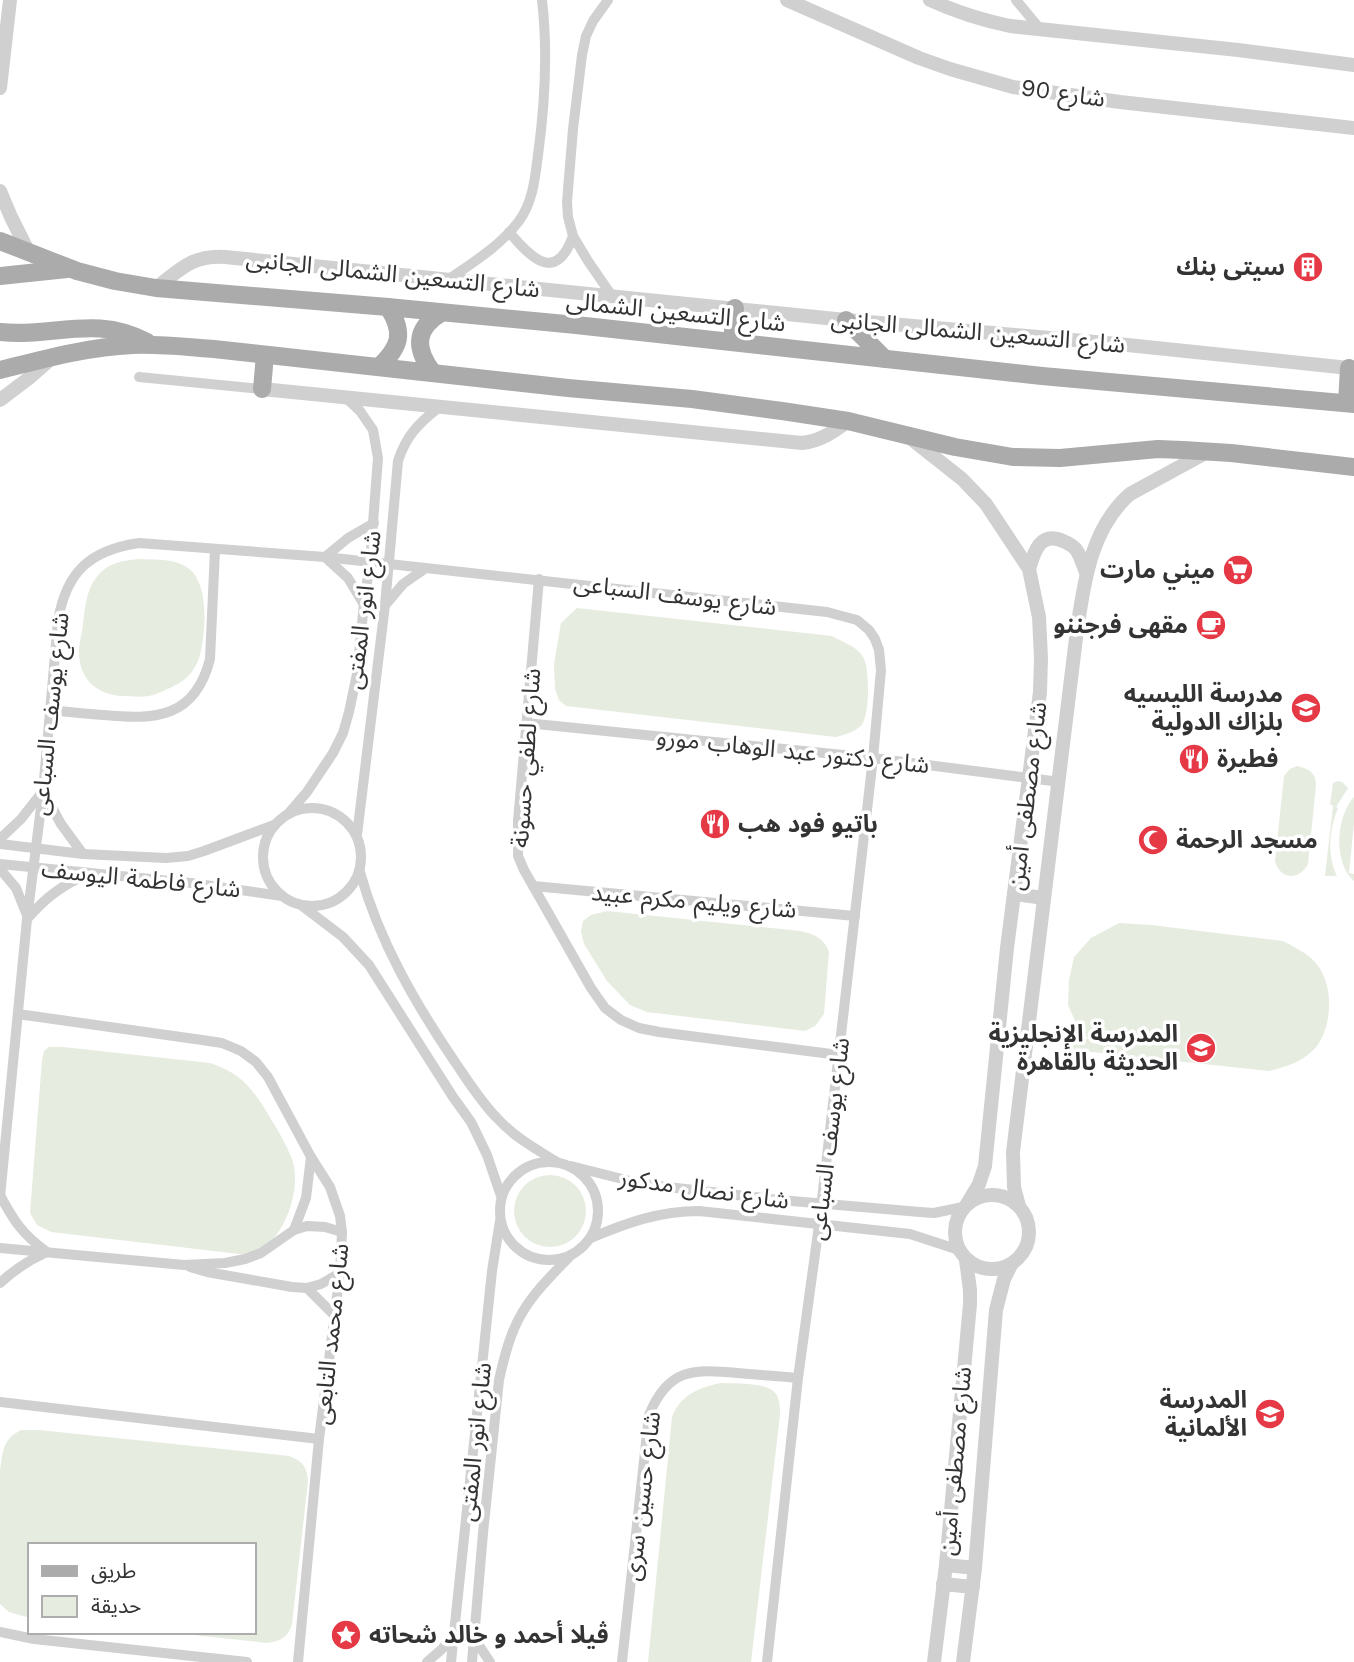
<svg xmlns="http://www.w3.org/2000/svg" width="1354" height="1662" font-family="'Work Sans','Noto Sans Arabic',sans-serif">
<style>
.green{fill:#e6ecdf}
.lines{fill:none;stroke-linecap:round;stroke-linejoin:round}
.minor{stroke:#d0d0d0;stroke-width:10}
.tertiary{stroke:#d0d0d0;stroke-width:14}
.primary{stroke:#ababab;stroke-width:18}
.labels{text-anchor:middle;stroke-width:7;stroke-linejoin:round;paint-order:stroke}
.street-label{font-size:24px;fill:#333;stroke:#fff}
.poi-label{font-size:24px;font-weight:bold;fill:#333;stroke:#fff;text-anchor:end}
</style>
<rect width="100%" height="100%" fill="#fff"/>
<g class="green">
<path d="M 138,559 C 154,560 171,558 185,566 C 210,579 206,632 200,655 C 198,663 192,673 186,678 C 182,683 160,693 153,695 C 144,698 131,696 121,696 C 98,694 81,681 79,656 C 78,646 82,634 83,624 C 85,608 86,591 96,578 C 107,563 121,561 138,559 Z"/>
<path d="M 577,608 L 832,636 C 842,642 857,646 863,657 C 870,668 870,716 861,726 C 854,732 844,735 836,737 L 566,706 L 559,700 L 555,689 L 554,664 L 561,623 Z"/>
<path d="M 1297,766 C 1308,768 1316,773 1316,785 L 1308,864 C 1299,881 1280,880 1275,861 L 1284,776 L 1290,769 Z"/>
<path d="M 1338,781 L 1342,782 L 1348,788 L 1336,807 L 1338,808 C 1329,830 1327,855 1337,876 L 1325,876 L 1333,806 L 1330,804 L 1333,783 Z"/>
<path d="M 1354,797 L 1354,823 L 1349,873 L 1354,874 L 1354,881 C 1333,862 1336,817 1354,797 Z"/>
<path d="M 607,911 L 800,931 C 814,934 824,938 829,952 L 824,1014 L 815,1026 L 805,1031 L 647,1012 L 630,1005 L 607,981 L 584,944 L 581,931 L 583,921 L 591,915 Z"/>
<path d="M 1119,923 L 1151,925 L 1283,941 C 1294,947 1307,953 1315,962 C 1334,983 1333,1024 1317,1046 C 1305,1061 1286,1067 1269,1071 L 1064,1049 L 1066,1037 L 1088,1039 L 1077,1025 L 1068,1005 L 1069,980 L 1074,957 L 1091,938 Z"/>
<path d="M 49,1047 L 63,1047 L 210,1063 C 240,1072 254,1090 269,1116 C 278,1130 286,1144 292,1159 C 301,1184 289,1223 271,1241 C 265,1247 255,1251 248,1255 L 51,1232 L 37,1225 L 30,1213 L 42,1060 L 44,1051 Z"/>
<circle cx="550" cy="1211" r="36"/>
<path d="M 721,1383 C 736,1384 773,1381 778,1398 C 780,1403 780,1410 780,1415 L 751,1662 L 648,1662 L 672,1417 C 680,1395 700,1387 721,1383 Z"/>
<path d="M 21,1430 L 39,1430 L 289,1456 C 303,1461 307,1467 308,1481 L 292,1624 C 288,1638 280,1641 267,1643 L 166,1632 L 254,1632 L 254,1545 L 30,1545 L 30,1618 L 9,1612 L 0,1604 L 0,1471 C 3,1451 2,1440 21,1430 Z"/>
</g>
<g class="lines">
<g class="minor">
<path d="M 608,0 L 593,21 L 586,36 L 582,55 L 573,129 L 567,202 L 568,217 L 573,236 L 588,261 L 612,296"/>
<path d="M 1016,0 L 1040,29"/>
<path d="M 509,232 C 531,258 556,284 573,236"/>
<path d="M 449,279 C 474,262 501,245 519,221 C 533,202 535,178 538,155 C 545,104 548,52 542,0"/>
<path d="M 139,377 L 262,389"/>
<path d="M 539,579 L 518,821 L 518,856 L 524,870 L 591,988 L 605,1008 L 621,1020 L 639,1028 L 659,1032 L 839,1055"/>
<path d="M 363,603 L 348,578 L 325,557 L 348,538 L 374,523"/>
<path d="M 387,603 L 403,584 L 426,568"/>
<path d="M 50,710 C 68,712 86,714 104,715 C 156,720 195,718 210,659 L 215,550"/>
<path d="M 526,723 L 873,758 L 1060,782"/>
<circle cx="312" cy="857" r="49"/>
<path d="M 288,814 L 307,792 L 333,753 L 343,733 L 349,712 L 357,674 L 364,603 L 370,562 L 378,458 L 373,430 L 360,411 L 346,398"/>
<path d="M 357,835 L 385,605 L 398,461 C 406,436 418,424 438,408"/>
<path d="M 0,839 L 21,819 L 43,791 L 61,824 L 83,854"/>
<path d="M 0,844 L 83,854 L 166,858 L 188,856 L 204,851 L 274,825"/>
<path d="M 0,864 L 191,883 L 282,896"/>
<path d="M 0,869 L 16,888 L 26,913"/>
<path d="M 360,872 C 379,941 415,1003 455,1062 C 468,1081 481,1102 497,1118 C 514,1137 536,1149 557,1162"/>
<path d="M 533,886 L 855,916"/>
<path d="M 301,905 L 343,937 L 369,965 L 453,1097 L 471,1122 L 487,1155 L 501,1196"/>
<path d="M 27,919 C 45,898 63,884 89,874"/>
<path d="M 18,1014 L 202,1040 L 222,1043 L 241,1051 L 256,1062 L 268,1077 L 311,1157 L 330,1187 L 340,1216 L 342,1232 L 340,1273 L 319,1439 L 298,1662"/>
<circle cx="549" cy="1211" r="49"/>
<path d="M 571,1166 L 642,1184 L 780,1200 L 920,1212 L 934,1213 L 963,1207"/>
<path d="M 0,1195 C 14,1221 22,1234 47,1252 C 29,1260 15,1269 0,1283"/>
<path d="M 0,1197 L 27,919 L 43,791 L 58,621 C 66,572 90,550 139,543 L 325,557 L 827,612 L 857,620 L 869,630 L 875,639 L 879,650 L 881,670 L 873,758 L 819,1225 L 798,1378 L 767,1662"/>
<path d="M 294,1230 L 306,1198 L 311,1157"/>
<path d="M 591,1238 C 626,1223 659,1211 699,1211 L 910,1234 L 959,1250"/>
<path d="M 0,1248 L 184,1265 L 225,1263 L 245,1259 L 261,1253 L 294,1230 L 307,1226 L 325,1227 L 342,1232"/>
<path d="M 190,1267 L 207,1272 L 292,1287 L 307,1288 L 321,1284 L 340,1273"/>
<path d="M 307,1288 L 335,1316"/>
<path d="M 0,1402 L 319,1439"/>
<path d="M 0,1632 L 34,1639 L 247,1662"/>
<path d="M 474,1638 L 490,1662"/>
<path d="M 427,1662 L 442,1649 L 454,1635"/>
<path d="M 451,1662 L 492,1271 L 500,1221"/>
<path d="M 472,1662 L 483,1533 L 499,1380 C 504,1358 510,1333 522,1313 C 535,1291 554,1273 571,1255"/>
<path d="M 622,1662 L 649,1415 C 668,1368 693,1369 738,1373 C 758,1375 778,1376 798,1378"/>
</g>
<g class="tertiary">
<path d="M 787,0 L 919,58 L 950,69 L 1013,87 L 1120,102 L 1354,128"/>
<path d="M 930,0 C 956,12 981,20 1010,26 L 1238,50 L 1354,65"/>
<path d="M 0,88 L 10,0"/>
<path d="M 0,191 L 11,217 L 28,251"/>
<path d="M 156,288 C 181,269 192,255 225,257 L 846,320 L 1118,344 L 1349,368"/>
<path d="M 262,389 L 802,443 C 821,441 833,432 848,421"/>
<path d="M 0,400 L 29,378 L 53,357"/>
<path d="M 909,437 L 962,479 L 986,504 L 1029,569 L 1039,617 L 1041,658 L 1040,692 L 1007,948 L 985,1166 L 979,1184 L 967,1204"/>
<path d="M 1029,569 C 1034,552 1040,531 1063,541 C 1068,543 1074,546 1077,551 C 1081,557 1083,566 1086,572"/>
<path d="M 1014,894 L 1044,898"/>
<circle cx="992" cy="1232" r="37"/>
<path d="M 1019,1206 L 1014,1187 L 1013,1152 L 1077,630 C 1084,582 1091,528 1130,494 L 1207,452"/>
<path d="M 946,1565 L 975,1568"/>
<path d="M 943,1584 L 973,1587"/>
<path d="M 934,1662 L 946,1565 L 970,1304 L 970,1290 L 966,1260"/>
<path d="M 963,1662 L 975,1568 L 996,1310 L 1004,1279 L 1011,1265"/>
</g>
<g class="primary">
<path d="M 0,241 L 77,271 L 115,281 L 156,288 L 388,307 L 576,325 L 1042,376 L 1354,404"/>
<path d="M 0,276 L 67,269"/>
<path d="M 846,320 L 885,359"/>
<path d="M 0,332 C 53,338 95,314 147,342"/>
<path d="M 732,342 L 735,308"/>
<path d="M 379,367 C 400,347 405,333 388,307"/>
<path d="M 0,370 C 44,359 87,347 133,345 C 160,344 187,347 214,349 L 568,388 L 692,399 L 782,411 L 848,421 L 955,447 L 1013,457 L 1060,458 L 1158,449 L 1183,450 L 1231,453 L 1354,467"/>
<path d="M 433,373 C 415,349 414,329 441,313"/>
<path d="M 262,389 L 265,355"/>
<path d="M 1347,403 L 1349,368"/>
</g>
</g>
<defs>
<g id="building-disc" transform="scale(1.575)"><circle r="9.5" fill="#e63946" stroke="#fff"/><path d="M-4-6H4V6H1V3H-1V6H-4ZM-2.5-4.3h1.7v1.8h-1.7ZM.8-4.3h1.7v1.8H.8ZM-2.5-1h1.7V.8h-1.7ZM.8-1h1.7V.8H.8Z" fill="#fff"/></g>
<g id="supermarket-disc" transform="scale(1.575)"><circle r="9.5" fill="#e63946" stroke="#fff"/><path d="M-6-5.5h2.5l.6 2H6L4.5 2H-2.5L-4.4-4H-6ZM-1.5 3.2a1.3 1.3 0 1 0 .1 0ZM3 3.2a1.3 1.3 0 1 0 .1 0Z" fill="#fff"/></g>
<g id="cafe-disc" transform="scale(1.575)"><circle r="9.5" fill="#e63946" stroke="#fff"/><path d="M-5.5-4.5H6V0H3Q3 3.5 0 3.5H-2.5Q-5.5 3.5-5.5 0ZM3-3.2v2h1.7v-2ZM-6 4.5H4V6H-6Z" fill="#fff"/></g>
<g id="school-disc" transform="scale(1.575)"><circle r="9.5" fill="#e63946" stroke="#fff"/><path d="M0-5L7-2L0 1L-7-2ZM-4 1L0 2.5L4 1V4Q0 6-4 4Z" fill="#fff"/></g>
<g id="restaurant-disc" transform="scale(1.575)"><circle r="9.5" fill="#e63946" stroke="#fff"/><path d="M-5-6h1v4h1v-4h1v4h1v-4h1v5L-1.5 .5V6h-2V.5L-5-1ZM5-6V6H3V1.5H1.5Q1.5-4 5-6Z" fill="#fff"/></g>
<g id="mosque-disc" transform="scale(1.575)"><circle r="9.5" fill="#e63946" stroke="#fff"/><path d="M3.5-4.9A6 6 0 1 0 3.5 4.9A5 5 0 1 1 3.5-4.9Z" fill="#fff"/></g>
<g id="sight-disc" transform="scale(1.575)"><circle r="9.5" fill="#e63946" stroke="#fff"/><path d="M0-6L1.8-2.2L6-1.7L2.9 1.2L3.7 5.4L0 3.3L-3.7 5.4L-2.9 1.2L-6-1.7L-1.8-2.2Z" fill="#fff"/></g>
</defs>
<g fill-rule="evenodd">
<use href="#building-disc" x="1308" y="267"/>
<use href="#supermarket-disc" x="1238" y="570"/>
<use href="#cafe-disc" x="1211" y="625"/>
<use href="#school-disc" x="1306" y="708"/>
<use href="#restaurant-disc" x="1194" y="759"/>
<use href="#restaurant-disc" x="715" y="824"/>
<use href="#mosque-disc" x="1153" y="840"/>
<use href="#school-disc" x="1201" y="1048"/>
<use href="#school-disc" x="1270" y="1414"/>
<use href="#sight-disc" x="346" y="1635"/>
</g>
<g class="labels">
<g class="street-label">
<text transform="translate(1063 93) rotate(8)" y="8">شارع 90</text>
<text transform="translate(393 274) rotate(6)" y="8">شارع التسعين الشمالى الجانبى</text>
<text transform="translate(676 312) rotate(6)" y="8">شارع التسعين الشمالى</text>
<text transform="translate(978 332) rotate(5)" y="8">شارع التسعين الشمالى الجانبى</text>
<text transform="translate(675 595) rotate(7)" y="8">شارع يوسف السباعى</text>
<text transform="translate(363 610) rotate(-83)" y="8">شارع انور المفتى</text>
<text transform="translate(50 714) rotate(-84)" y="8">شارع يوسف السباعى</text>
<text transform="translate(793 751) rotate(6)" y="8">شارع دكتور عبد الوهاب مورو</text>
<text transform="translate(526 758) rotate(-86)" y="8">شارع لطفي حسونة</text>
<text transform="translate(1027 796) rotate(-83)" y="8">شارع مصطفى أمين</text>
<text transform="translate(141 879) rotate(6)" y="8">شارع فاطمة اليوسف</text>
<text transform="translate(694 901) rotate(5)" y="8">شارع ويليم مكرم عبيد</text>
<text transform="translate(829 1139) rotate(-83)" y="8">شارع يوسف السباعى</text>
<text transform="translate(704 1189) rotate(8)" y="8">شارع نصال مدكور</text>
<text transform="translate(331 1334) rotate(-84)" y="8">شارع محمد التابعى</text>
<text transform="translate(475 1442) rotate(-84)" y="8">شارع انور المفتى</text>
<text transform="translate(955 1461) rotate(-85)" y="8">شارع مصطفى أمين</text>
<text transform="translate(642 1496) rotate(-83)" y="8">شارع حسين سرى</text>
</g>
<g class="poi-label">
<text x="1285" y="275">سيتى بنك</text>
<text x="1215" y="578">ميني مارت</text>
<text x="1188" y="633">مقهى فرجننو</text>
<text x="1283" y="702">مدرسة الليسيه<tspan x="1283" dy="28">بلزاك الدولية</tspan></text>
<text x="1217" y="767" text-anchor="start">فطيرة</text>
<text x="738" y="832" text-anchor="start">باتيو فود هب</text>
<text x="1176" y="848" text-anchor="start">مسجد الرحمة</text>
<text x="1178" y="1042">المدرسة الإنجليزية<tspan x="1178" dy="28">الحديثة بالقاهرة</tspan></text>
<text x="1247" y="1408">المدرسة<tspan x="1247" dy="28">الألمانية</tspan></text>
<text x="369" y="1643" text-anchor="start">ڤيلا أحمد و خالد شحاته</text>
</g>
</g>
<rect x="28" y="1543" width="228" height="91" fill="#ffffff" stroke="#adadad" stroke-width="2"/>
<rect x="42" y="1566" width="35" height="10" fill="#ababab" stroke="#adadad" stroke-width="2"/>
<text x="91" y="1578" font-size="21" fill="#333333">طريق</text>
<rect x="42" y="1596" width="35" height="21" fill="#e6ecdf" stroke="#adadad" stroke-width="2"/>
<text x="91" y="1613" font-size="21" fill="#333333">حديقة</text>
</svg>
